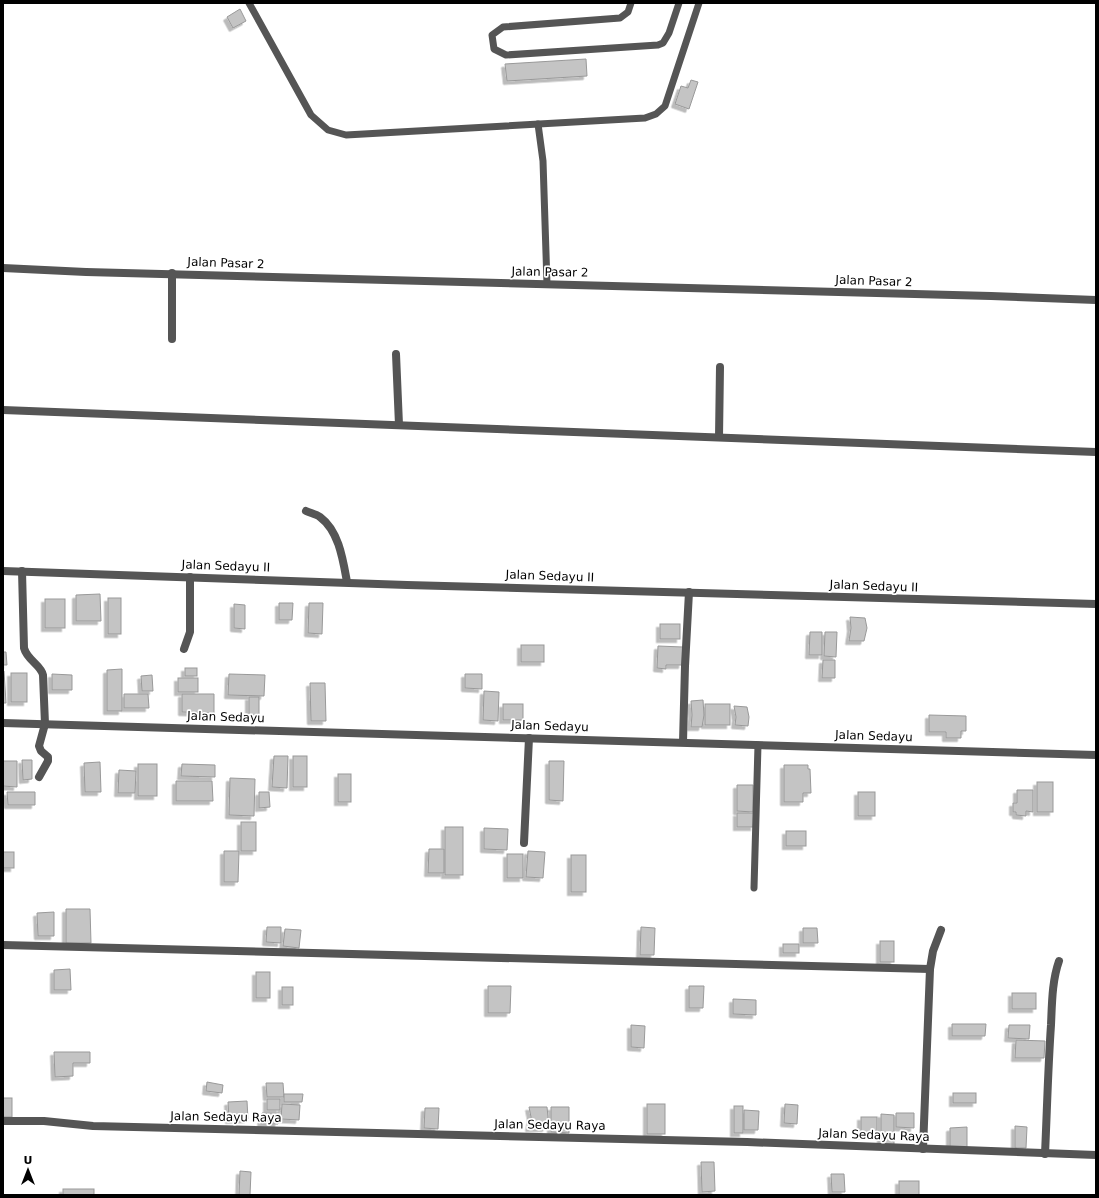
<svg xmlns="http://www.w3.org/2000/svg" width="1099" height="1198" font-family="'DejaVu Sans',sans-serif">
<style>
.building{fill:#c4c4c4;stroke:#999;filter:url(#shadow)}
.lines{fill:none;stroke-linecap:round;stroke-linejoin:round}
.lane{stroke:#555;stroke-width:7}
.street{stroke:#555;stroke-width:8}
.labels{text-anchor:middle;stroke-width:3.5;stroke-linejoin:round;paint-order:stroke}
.street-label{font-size:12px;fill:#000;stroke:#fff}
</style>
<defs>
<filter id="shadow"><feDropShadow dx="-3.5" dy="3.5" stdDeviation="0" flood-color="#0004"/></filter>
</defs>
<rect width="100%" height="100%" fill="#fff"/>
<g class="building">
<path d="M 240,9 L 246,21 L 233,28 L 227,17 Z"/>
<path d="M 586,59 L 587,76 L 507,81 L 505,64 Z"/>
<path d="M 691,80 L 698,82 L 689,109 L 675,104 L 681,86 L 688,88 Z"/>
<path d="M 100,594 L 101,621 L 76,621 L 76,595 Z"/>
<rect x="108" y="598" width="13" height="36"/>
<rect x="45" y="599" width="20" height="29"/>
<path d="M 279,603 L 293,603 L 292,620 L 279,620 Z"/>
<path d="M 309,603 L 323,603 L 322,634 L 308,633 Z"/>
<path d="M 234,604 L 245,605 L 245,629 L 234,628 Z"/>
<path d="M 850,617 L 865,618 L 867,628 L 864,641 L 849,641 L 851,628 Z"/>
<rect x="660" y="624" width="20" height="15"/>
<path d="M 810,632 L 822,632 L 822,655 L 809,655 Z"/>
<path d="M 825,632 L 837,632 L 836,657 L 824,656 Z"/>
<rect x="521" y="645" width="23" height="17"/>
<path d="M 658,646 L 683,647 L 682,665 L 666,665 L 666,669 L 657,668 Z"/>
<path d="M 3,652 L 6,652 L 7,665 L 3,665 Z"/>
<path d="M 823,660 L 835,660 L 835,678 L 822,678 Z"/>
<rect x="185" y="668" width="12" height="8"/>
<path d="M 122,669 L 122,711 L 107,711 L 107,670 Z"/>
<path d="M 3,671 L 4,671 L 6,703 L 3,703 Z"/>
<rect x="11" y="673" width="16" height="29"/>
<path d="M 52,674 L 72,675 L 72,690 L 52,690 Z"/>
<path d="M 229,674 L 265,675 L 264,696 L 228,695 Z"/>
<path d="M 465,674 L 482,674 L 482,689 L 465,688 Z"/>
<path d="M 152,675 L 153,691 L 142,691 L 141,676 Z"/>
<rect x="178" y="678" width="20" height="14"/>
<path d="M 310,683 L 325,683 L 326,721 L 311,721 Z"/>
<path d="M 484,691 L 499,692 L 498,721 L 483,720 Z"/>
<path d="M 124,694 L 148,694 L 149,708 L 124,708 Z"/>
<path d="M 182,694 L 214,694 L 214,713 L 182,712 Z"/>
<rect x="249" y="697" width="10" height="18"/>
<path d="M 703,700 L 704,715 L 702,727 L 691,727 L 692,715 L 691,701 Z"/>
<rect x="503" y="704" width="20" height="16"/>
<rect x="705" y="704" width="25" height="21"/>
<path d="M 734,706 L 747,707 L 749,717 L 748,726 L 735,725 L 736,717 Z"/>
<path d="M 929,715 L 966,716 L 966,731 L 961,731 L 961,738 L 946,738 L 946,732 L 929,732 Z"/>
<path d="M 274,756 L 288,756 L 287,788 L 272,787 Z"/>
<rect x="293" y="756" width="14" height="31"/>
<path d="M 22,760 L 32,760 L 32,779 L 23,780 Z"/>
<path d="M 3,761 L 17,761 L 17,787 L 3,786 Z"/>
<path d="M 549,761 L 564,761 L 563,801 L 549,800 Z"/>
<path d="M 100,762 L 101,792 L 85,792 L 84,763 Z"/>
<rect x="138" y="764" width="19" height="32"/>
<path d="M 182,764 L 215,765 L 215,777 L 181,776 Z"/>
<path d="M 784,765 L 808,765 L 808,769 L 810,769 L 811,793 L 803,793 L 803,802 L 784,802 Z"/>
<path d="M 119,770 L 136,771 L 135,793 L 118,793 Z"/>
<rect x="338" y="774" width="13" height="28"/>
<path d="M 230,778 L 255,779 L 254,816 L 229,815 Z"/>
<path d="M 176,781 L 212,781 L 213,801 L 176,801 Z"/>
<rect x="1037" y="782" width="16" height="30"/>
<path d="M 737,785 L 753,785 L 753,812 L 737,811 Z"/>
<path d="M 1017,790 L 1033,790 L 1033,812 L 1026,811 L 1026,816 L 1016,815 L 1016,812 L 1013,812 L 1013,803 L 1017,803 Z"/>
<path d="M 7,792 L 35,792 L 35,805 L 8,805 Z"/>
<path d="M 259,792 L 269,792 L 270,807 L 259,808 Z"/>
<rect x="858" y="792" width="17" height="24"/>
<rect x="737" y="813" width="17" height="14"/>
<rect x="241" y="822" width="15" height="29"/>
<rect x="445" y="827" width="18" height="48"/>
<path d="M 484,828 L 508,829 L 507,850 L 484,849 Z"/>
<rect x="786" y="831" width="20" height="15"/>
<path d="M 429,849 L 444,849 L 444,873 L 428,873 Z"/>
<path d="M 224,851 L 239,851 L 238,882 L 224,882 Z"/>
<path d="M 528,851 L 545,852 L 543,878 L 526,877 Z"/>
<rect x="3" y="852" width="11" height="16"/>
<rect x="507" y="854" width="16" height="24"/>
<rect x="571" y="855" width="15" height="37"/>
<path d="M 66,909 L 90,909 L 91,943 L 66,943 Z"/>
<path d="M 54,912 L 54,936 L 38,936 L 37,913 Z"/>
<path d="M 267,927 L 281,927 L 281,943 L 266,942 Z"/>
<path d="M 641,927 L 655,928 L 654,955 L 640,955 Z"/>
<path d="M 803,928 L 817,928 L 818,943 L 803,943 Z"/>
<path d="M 285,929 L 301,930 L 299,948 L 283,946 Z"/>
<rect x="880" y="941" width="14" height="21"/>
<rect x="783" y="944" width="16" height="9"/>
<path d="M 70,969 L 71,990 L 54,990 L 54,970 Z"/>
<rect x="256" y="972" width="14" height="26"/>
<path d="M 488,986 L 511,986 L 510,1013 L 488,1013 Z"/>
<path d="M 689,986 L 704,986 L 703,1008 L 689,1008 Z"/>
<rect x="282" y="987" width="11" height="18"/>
<rect x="1012" y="993" width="24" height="16"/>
<path d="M 733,999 L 756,1000 L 756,1015 L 733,1014 Z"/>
<path d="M 952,1024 L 986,1024 L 985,1036 L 952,1036 Z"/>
<path d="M 631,1025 L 645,1026 L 644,1048 L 631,1047 Z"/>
<path d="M 1009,1025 L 1030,1025 L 1029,1039 L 1008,1038 Z"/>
<path d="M 1016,1040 L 1045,1041 L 1044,1058 L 1015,1058 Z"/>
<path d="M 54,1052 L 90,1052 L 90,1063 L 73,1063 L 73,1076 L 55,1077 Z"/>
<path d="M 207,1082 L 223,1085 L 222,1093 L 206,1091 Z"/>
<path d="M 266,1083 L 283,1083 L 284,1097 L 267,1097 Z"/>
<rect x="953" y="1093" width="23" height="10"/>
<path d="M 284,1094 L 303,1094 L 302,1102 L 284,1102 Z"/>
<rect x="3" y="1098" width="9" height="19"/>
<rect x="267" y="1099" width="13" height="11"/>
<path d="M 247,1101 L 248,1119 L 229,1120 L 228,1102 Z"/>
<path d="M 282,1104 L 300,1105 L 299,1120 L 281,1119 Z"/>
<rect x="647" y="1104" width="18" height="30"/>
<path d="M 785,1104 L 798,1105 L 797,1124 L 784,1123 Z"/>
<rect x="734" y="1106" width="9" height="27"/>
<path d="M 529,1107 L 547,1107 L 548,1117 L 546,1128 L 529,1128 L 531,1117 Z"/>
<path d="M 551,1107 L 569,1107 L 569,1133 L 551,1132 Z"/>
<path d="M 425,1108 L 439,1108 L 438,1129 L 424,1128 Z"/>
<path d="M 744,1110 L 759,1111 L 758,1130 L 744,1130 Z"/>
<path d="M 262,1113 L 279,1113 L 278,1124 L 261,1124 Z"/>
<path d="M 896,1113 L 914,1113 L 914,1128 L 896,1127 Z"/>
<path d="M 881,1114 L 894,1115 L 894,1145 L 881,1145 Z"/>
<rect x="861" y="1117" width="16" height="18"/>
<path d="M 1015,1126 L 1027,1127 L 1026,1148 L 1015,1148 Z"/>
<path d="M 967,1127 L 967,1147 L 950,1148 L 950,1128 Z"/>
<path d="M 701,1162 L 714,1162 L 715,1191 L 702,1192 Z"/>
<path d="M 240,1171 L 251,1172 L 250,1195 L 239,1195 Z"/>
<path d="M 831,1174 L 844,1174 L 845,1192 L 832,1192 Z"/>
<rect x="899" y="1181" width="20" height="14"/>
<rect x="63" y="1189" width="31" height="6"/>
</g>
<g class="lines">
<g class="lane">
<path d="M 249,3 L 311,115 L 328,130 L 346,135 L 645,118 L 656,114 L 665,106 L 699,3"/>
<path d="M 631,3 L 628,12 L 620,18 L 503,27 L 492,35 L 494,49 L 506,55 L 658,45 L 663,43 L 669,33 L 679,3"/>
<path d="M 538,124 L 543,161 L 547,284"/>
<path d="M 754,888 L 758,745"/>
</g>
<g class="street">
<path d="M 3,268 L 86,272 L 991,296 L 1096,300"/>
<path d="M 172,273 L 172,339"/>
<path d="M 396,354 L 399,425"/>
<path d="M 3,410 L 1096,452"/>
<path d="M 719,437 L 720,367"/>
<path d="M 306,511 C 310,513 316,514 320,517 C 339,531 343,560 347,582"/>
<path d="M 3,571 L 407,585 L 1096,604"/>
<path d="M 22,571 L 24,648 C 27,660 41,665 43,675 L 45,724 L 39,746 L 41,751 L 48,757 L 48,761 L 39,777"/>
<path d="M 184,649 L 190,632 L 190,577"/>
<path d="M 3,723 L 1096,755"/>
<path d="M 683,742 L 685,666 L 689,592"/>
<path d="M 524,843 L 529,738"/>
<path d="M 3,945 L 930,969"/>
<path d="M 3,1121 L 44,1121 L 93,1126 L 747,1142 L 1096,1155"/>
<path d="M 923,1149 L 930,969 L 933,951 L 941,930"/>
<path d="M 1045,1154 C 1047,1111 1048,1068 1051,1025 C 1052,1003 1052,981 1059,961"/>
</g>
</g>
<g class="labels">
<g class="street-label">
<text transform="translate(226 263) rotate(2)" y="4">Jalan Pasar 2</text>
<text transform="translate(550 272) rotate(1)" y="4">Jalan Pasar 2</text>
<text transform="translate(874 281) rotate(2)" y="4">Jalan Pasar 2</text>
<text transform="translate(226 566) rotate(2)" y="4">Jalan Sedayu II</text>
<text transform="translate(550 576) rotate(2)" y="4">Jalan Sedayu II</text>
<text transform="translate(874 586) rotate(2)" y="4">Jalan Sedayu II</text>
<text transform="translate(226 717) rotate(2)" y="4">Jalan Sedayu</text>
<text transform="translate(550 726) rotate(2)" y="4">Jalan Sedayu</text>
<text transform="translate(874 736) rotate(2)" y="4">Jalan Sedayu</text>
<text transform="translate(226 1117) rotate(1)" y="4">Jalan Sedayu Raya</text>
<text transform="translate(550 1125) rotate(1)" y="4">Jalan Sedayu Raya</text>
<text transform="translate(874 1135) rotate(2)" y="4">Jalan Sedayu Raya</text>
</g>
</g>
<rect width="1099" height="1198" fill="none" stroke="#000000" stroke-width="8"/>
<g transform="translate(28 1170)" stroke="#ffffff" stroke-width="3" paint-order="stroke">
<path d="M0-3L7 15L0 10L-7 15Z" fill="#000000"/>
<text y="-6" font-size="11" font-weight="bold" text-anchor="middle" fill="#000000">U</text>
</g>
</svg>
